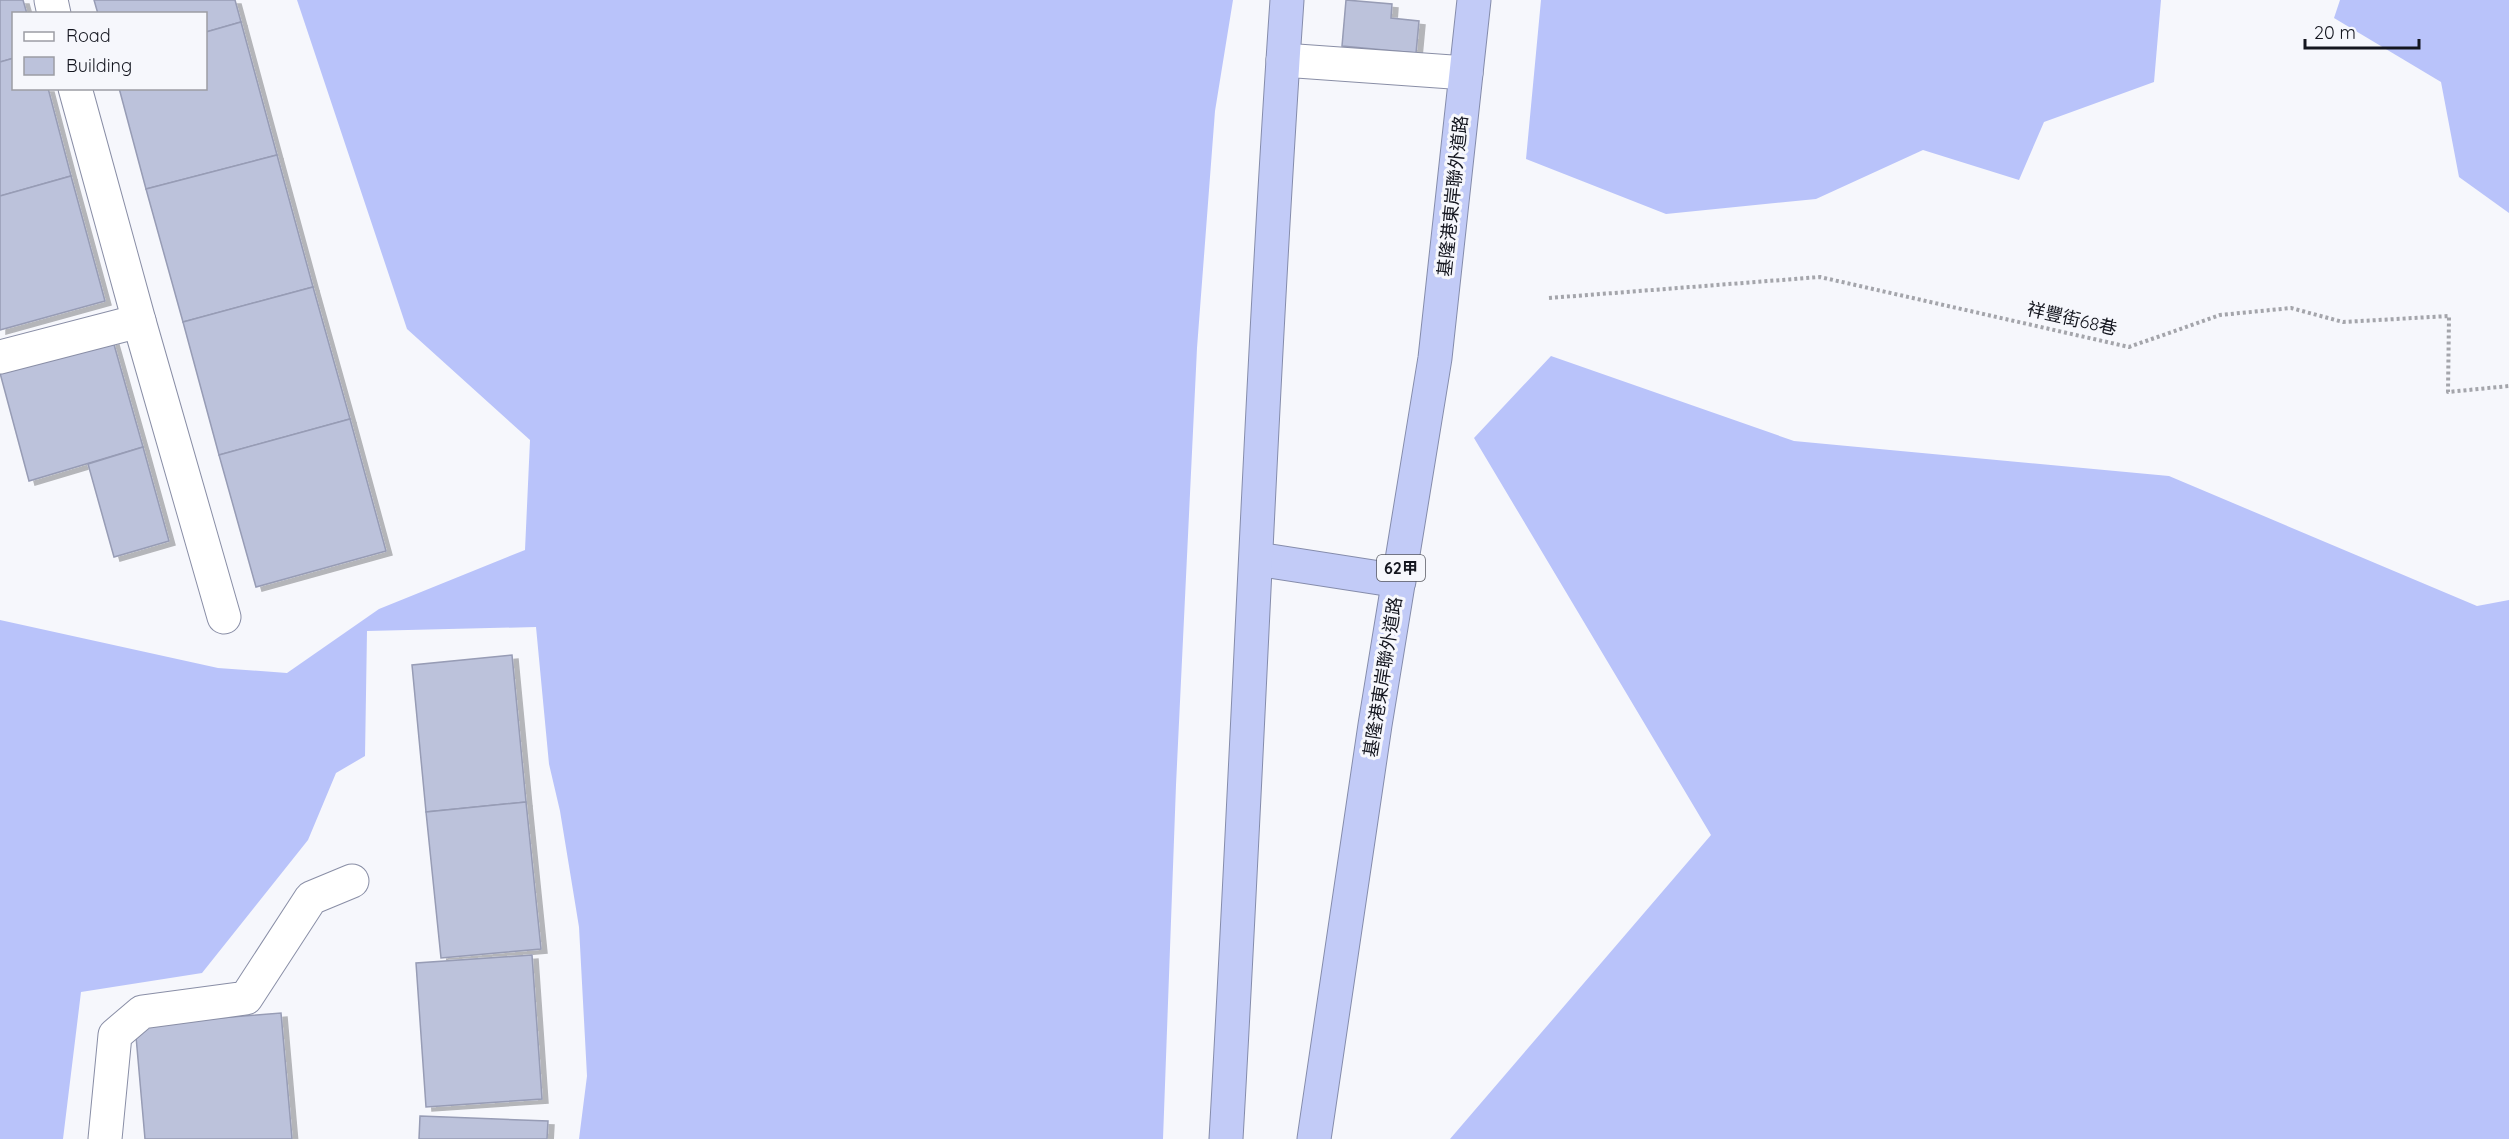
<svg xmlns="http://www.w3.org/2000/svg" width="2509" height="1139" font-family="Quicksand,'Noto Sans TC',sans-serif">
<style>
.forest{fill:#b9c3fa}
.building{fill:#bcc2db;stroke:#979cb5;stroke-width:1.5;filter:url(#shadow)}
.lines{fill:none;stroke-linecap:round;stroke-linejoin:round}
.minor-casing{stroke:#898ea6;stroke-width:35}
.highway-casing{stroke:#858cab;stroke-width:35}
.path{stroke:#a4a5ab;stroke-width:4;stroke-dasharray:3 3;stroke-linecap:butt}
.minor{stroke:#fff;stroke-width:33}
.highway{stroke:#c2cbf7;stroke-width:33}
.labels{text-anchor:middle;stroke-width:6;stroke-linejoin:round;paint-order:stroke}
.shield{fill:#f6f7fc;stroke:#585a61;stroke-width:1.5}
.shield-label{font-size:16px;font-weight:bold;fill:#14161f}
.street-label{font-size:18px;fill:#14161f;stroke:#f6f7fc}
</style>
<defs>
<filter id="shadow"><feDropShadow dx="6" dy="4" stdDeviation="0" flood-color="#0004"/></filter>
</defs>
<rect width="100%" height="100%" fill="#f6f7fc"/>
<g class="forest">
<path d="M 297,0 L 1233,0 L 1215,111 L 1197,348 L 1176,785 L 1163,1139 L 579,1139 L 587,1076 L 579,927 L 560,811 L 549,764 L 536,627 L 367,631 L 365,756 L 336,773 L 308,840 L 202,973 L 81,992 L 63,1139 L 0,1139 L 0,620 L 218,668 L 287,673 L 379,609 L 525,550 L 530,440 L 407,329 Z"/>
<path d="M 1541,0 L 2161,0 L 2154,82 L 2044,122 L 2019,180 L 1923,150 L 1816,199 L 1666,214 L 1526,159 Z"/>
<path d="M 2340,0 L 2509,0 L 2509,213 L 2459,177 L 2441,82 L 2334,18 Z"/>
<path d="M 1551,356 L 1794,441 L 2169,476 L 2477,606 L 2509,600 L 2509,1139 L 1450,1139 L 1711,835 L 1474,438 Z"/>
</g>
<g class="building">
<path d="M 0,0 L 23,0 L 27,14 L 14,14 L 14,58 L 0,62 Z"/>
<path d="M 94,0 L 235,0 L 241,22 L 206,32 L 206,14 L 98,14 Z"/>
<path d="M 1346,0 L 1392,4 L 1391,18 L 1419,21 L 1416,53 L 1342,46 Z"/>
<path d="M 241,22 L 277,155 L 146,189 L 119,88 L 206,88 L 206,32 Z"/>
<path d="M 14,58 L 14,88 L 48,88 L 71,176 L 0,196 L 0,62 Z"/>
<path d="M 277,155 L 313,287 L 183,322 L 146,189 Z"/>
<path d="M 71,176 L 105,301 L 0,330 L 0,196 Z"/>
<path d="M 313,287 L 350,419 L 219,455 L 183,322 Z"/>
<path d="M 113,341 L 143,447 L 29,481 L 0,373 Z"/>
<path d="M 350,419 L 386,551 L 256,587 L 219,455 Z"/>
<path d="M 143,447 L 169,541 L 114,557 L 88,464 Z"/>
<path d="M 512,655 L 526,802 L 426,812 L 412,665 Z"/>
<path d="M 526,802 L 541,949 L 441,958 L 426,812 Z"/>
<path d="M 532,955 L 542,1099 L 426,1107 L 416,963 Z"/>
<path d="M 281,1013 L 292,1139 L 145,1139 L 135,1025 Z"/>
<path d="M 420,1116 L 548,1121 L 547,1139 L 419,1139 Z"/>
</g>
<g class="lines">
<g class="minor-casing">
<g id="minor">
<path d="M 51,0 L 54,14"/>
<path d="M 1283,60 L 1466,73"/>
<path d="M 75,88 L 139,321 L 224,617"/>
<path d="M 0,357 L 139,321"/>
<path d="M 105,1139 L 115,1035 L 142,1012 L 246,998 L 311,898 L 352,881"/>
</g>
</g>
<g class="highway-casing">
<g id="highway">
<path d="M 1257,559 L 1399,581"/>
<path d="M 1226,1139 C 1248,759 1261,379 1287,0"/>
<path d="M 1314,1139 L 1375,725 L 1435,358 L 1474,0"/>
</g>
</g>
<path class="path" d="M 1549,298 L 1820,277 L 2129,347 L 2220,315 L 2291,308 L 2343,322 L 2449,316 L 2448,392 L 2509,386"/>
<use href="#minor" class="minor"/>
<use href="#highway" class="highway"/>
</g>
<g class="labels">
<rect class="shield" x="1377" y="555" width="48" height="26" rx="4.5"/>
<g class="shield-label">
<text x="1401" y="574">62甲</text>
</g>
<g class="street-label">
<text transform="translate(1453 196) rotate(-84)" y="6">基隆港東岸聯外道路</text>
<text transform="translate(2072 319) rotate(13)" y="6">祥豐街68巷</text>
<text transform="translate(1383 677) rotate(-81)" y="6">基隆港東岸聯外道路</text>
</g>
</g>
<rect x="12" y="12" width="195" height="78" fill="#f6f7fc" stroke="#9c9da4" stroke-width="1.5"/>
<rect x="24" y="32" width="30" height="9" fill="#ffffff" stroke="#9c9da4" stroke-width="1.5"/>
<text x="66" y="42" font-size="18" fill="#14161f">Road</text>
<rect x="24" y="57" width="30" height="18" fill="#bcc2db" stroke="#9c9da4" stroke-width="1.5"/>
<text x="66" y="72" font-size="18" fill="#14161f">Building</text>
<path d="M2305 39v9h114v-9" fill="none" stroke="#14161f" stroke-width="3"/>
<text x="2314" y="39" font-size="18" fill="#14161f" stroke="#f6f7fc" stroke-width="4.5" paint-order="stroke">20 m</text>
</svg>
